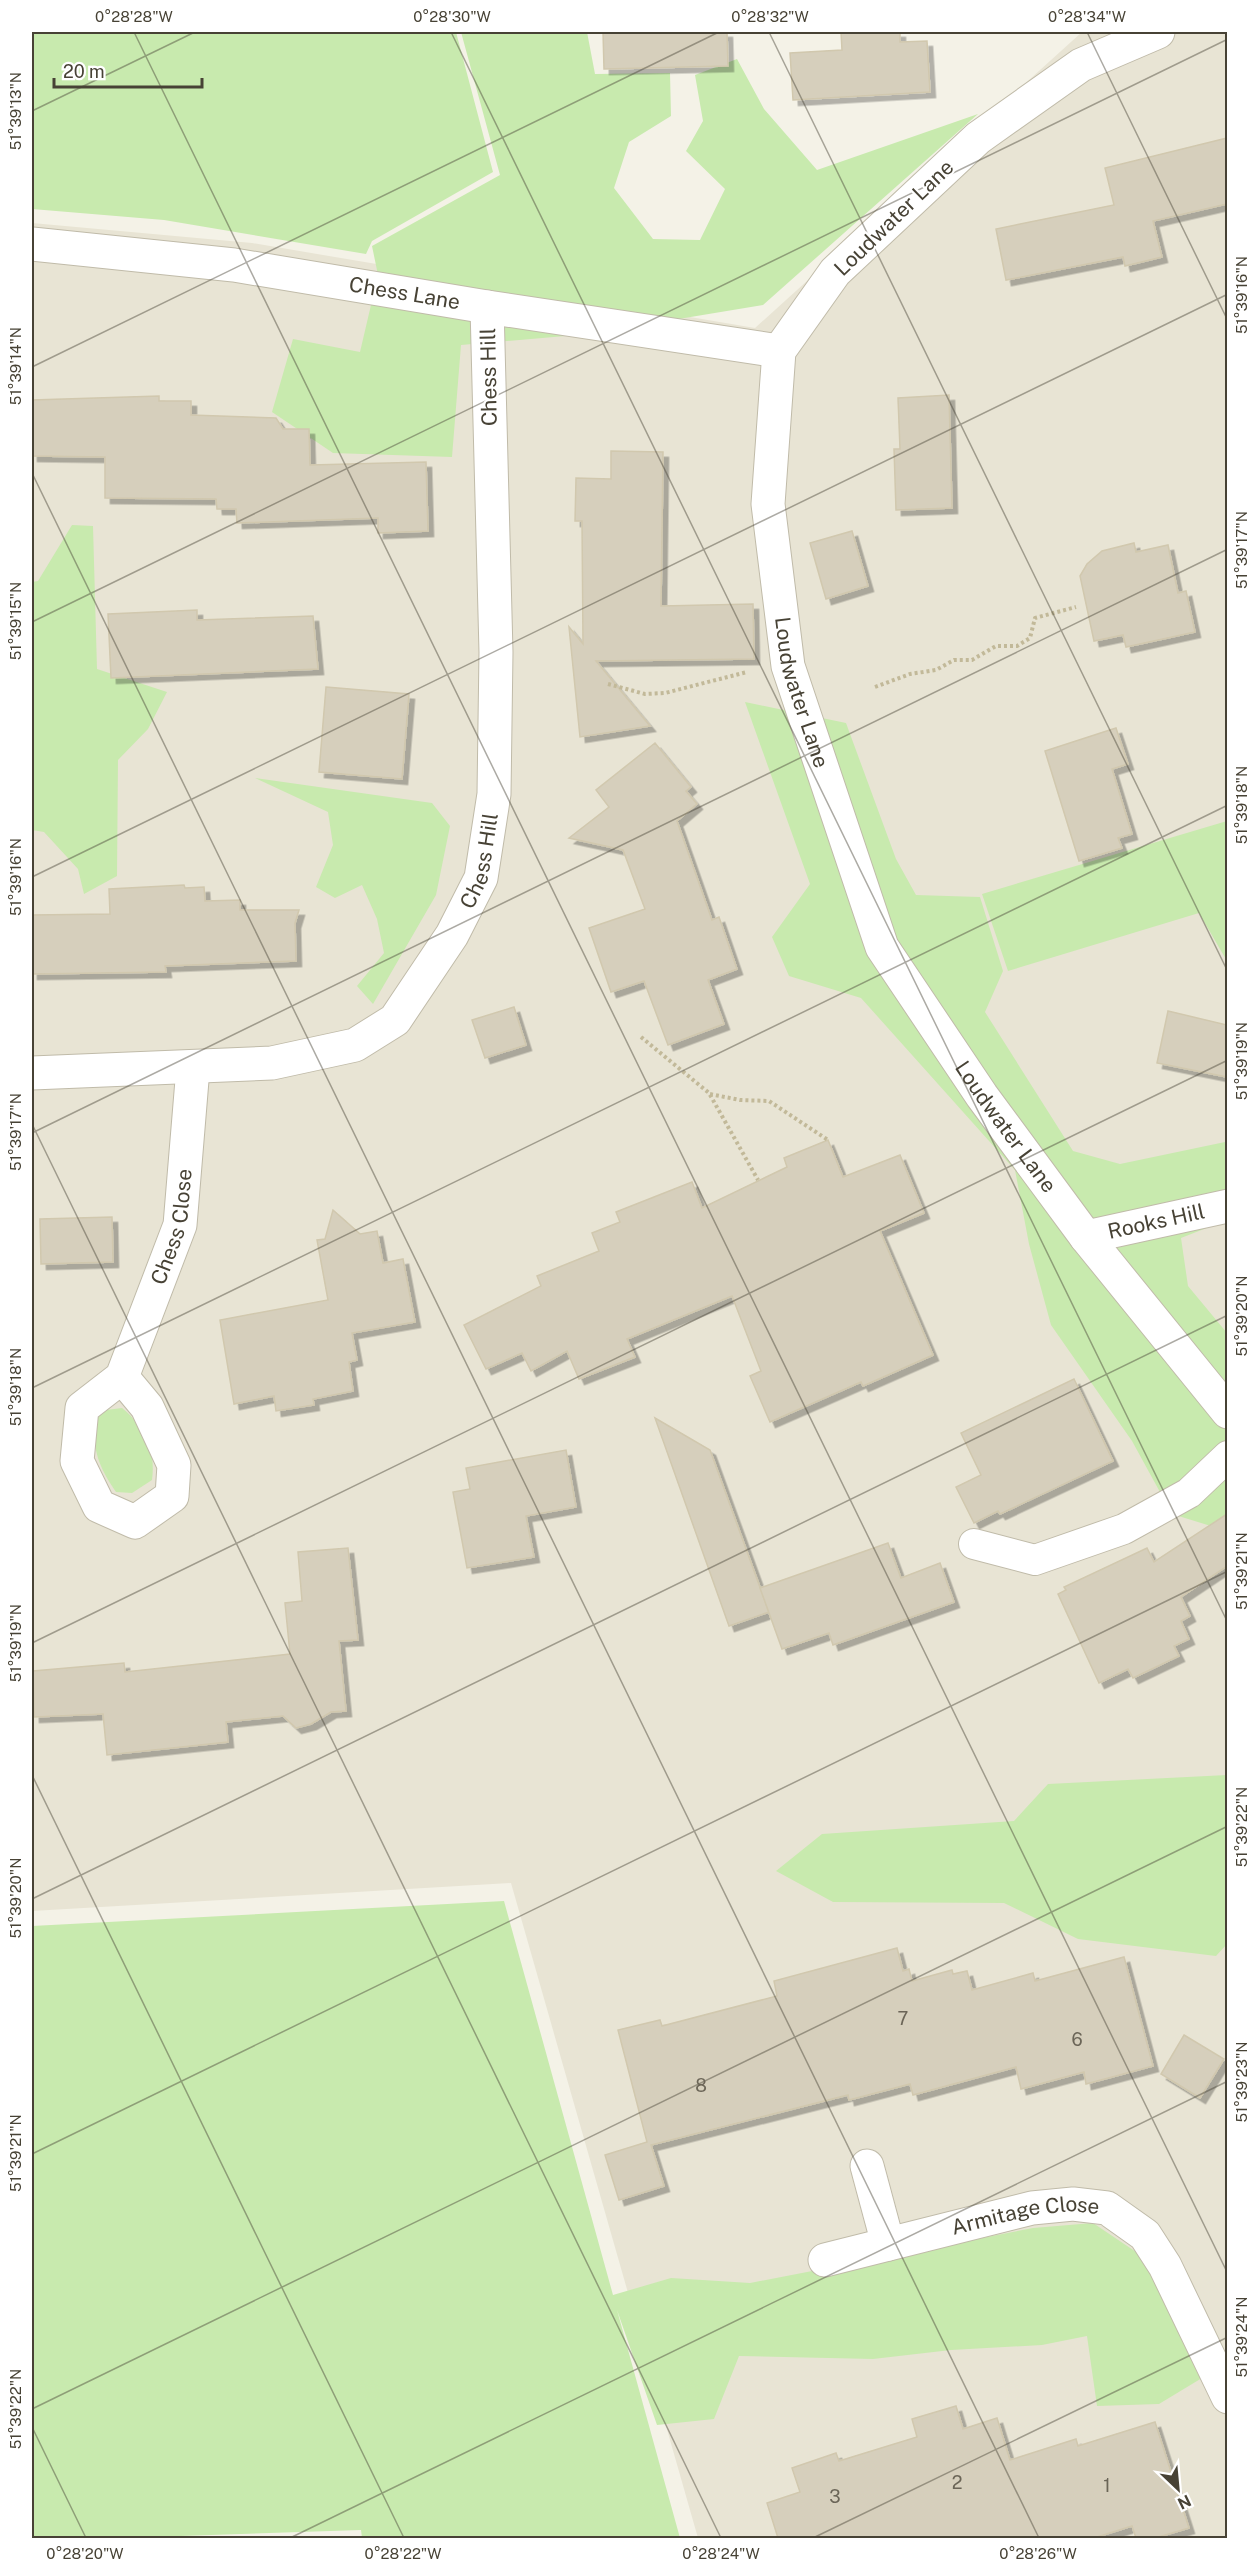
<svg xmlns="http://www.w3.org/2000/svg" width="1259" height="2570" font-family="'Public Sans',sans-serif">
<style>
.residential{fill:#e8e4d4}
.green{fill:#c8eaae}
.building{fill:#d6cfbc;stroke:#d1c8ae;stroke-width:1.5;filter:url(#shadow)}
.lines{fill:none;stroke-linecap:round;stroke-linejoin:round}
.service-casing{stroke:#c0bba9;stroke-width:32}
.minor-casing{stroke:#c0bba9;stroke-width:35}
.path{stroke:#c2b999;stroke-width:4;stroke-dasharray:3 3;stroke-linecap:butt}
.service{stroke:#fff;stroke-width:30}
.minor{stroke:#fff;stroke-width:33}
.ticks{fill:none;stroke:#474235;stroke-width:1.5;stroke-opacity:0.45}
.labels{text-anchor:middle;stroke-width:4.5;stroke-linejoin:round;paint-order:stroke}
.number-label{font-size:18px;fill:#6b6557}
.street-label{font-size:21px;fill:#474235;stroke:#fff}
.neatline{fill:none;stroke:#474235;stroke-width:2}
.ticks-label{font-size:15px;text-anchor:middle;fill:#474235}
</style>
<defs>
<filter id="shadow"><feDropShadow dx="5.5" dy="5.5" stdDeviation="0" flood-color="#0004"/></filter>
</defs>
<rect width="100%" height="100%" fill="#f4f2e7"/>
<path class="residential" d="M 1082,32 L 1227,32 L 1227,2538 L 698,2538 L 511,1883 L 32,1911 L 32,223 L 252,243 L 755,328 Z"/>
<g class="green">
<path d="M 32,32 L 456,32 L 493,172 L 372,241 L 366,254 L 164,220 L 32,209 Z"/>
<path d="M 461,32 L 587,32 L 595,74 L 670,73 L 671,116 L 629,142 L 614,188 L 653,239 L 700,240 L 725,189 L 686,151 L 703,121 L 695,75 L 737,59 L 764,109 L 817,170 L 978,114 L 763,305 L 588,334 L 461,345 L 452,457 L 333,453 L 272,412 L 293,339 L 360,352 L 378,275 L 372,246 L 500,175 Z"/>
<path d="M 72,525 L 93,526 L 97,669 L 167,692 L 148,729 L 118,760 L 117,876 L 84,894 L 78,869 L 44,832 L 32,830 L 32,582 L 38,581 Z"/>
<path d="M 745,702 L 846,723 L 896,859 L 916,895 L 980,897 L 1003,971 L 985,1012 L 1073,1151 L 1120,1164 L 1225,1142 L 1228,1152 L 1227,1220 L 1181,1238 L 1188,1286 L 1227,1333 L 1227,1531 L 1172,1514 L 1132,1441 L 1051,1325 L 1029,1244 L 1015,1170 L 861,998 L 789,976 L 772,937 L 810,884 Z"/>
<path d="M 255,778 L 432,803 L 450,826 L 436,895 L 373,1004 L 357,986 L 384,953 L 377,919 L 362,885 L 335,898 L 316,887 L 333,845 L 328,812 Z"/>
<path d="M 1227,821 L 1227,961 L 1199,913 L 1008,971 L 982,894 Z"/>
<path d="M 122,1408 C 145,1427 156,1450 152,1480 L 132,1493 L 116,1492 C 98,1466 94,1452 93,1421 L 106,1410 Z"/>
<path d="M 1227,1775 L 1227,1944 L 1216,1956 L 1078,1939 L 1004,1903 L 833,1902 L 776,1871 L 822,1834 L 1014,1821 L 1048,1784 Z"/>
<path d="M 504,1901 L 613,2295 L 671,2278 L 750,2283 L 1033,2228 L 1093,2223 L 1145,2258 L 1202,2378 L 1159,2404 L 1097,2406 L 1087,2336 L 1042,2345 L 951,2350 L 873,2359 L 739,2356 L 714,2419 L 657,2425 L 617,2310 L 680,2538 L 362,2538 L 361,2530 L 121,2538 L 32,2538 L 32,1926 Z"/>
</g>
<g class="building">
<path d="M 603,32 L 727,32 L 728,66 L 604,69 Z"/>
<path d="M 841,32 L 900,32 L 900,42 L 927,41 L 930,92 L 793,100 L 790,53 L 842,50 Z"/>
<path d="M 1227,138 L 1227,204 L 1153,221 L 1162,257 L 1125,266 L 1123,257 L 1006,280 L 996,229 L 1114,205 L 1105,168 Z"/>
<path d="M 949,395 L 952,508 L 896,510 L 894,449 L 900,449 L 898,398 Z"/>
<path d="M 159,396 L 159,401 L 191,401 L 191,415 L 276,418 L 283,429 L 309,429 L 310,465 L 426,462 L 428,531 L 378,533 L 378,518 L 237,523 L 236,509 L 217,509 L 216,499 L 105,498 L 105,457 L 32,456 L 32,400 Z"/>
<path d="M 611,451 L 663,452 L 661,606 L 753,604 L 754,659 L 596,661 L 650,726 L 580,737 L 569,627 L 583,644 L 582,521 L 575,521 L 576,478 L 611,479 Z"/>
<path d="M 852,531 L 868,586 L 826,599 L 810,543 Z"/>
<path d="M 1134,543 L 1136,552 L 1168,545 L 1178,593 L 1186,591 L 1195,632 L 1126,647 L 1123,635 L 1094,641 L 1080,576 L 1087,564 L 1102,551 Z"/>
<path d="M 197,610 L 197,620 L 313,616 L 318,669 L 111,678 L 108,614 Z"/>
<path d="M 326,687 L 409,694 L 402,779 L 319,772 Z"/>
<path d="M 1116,728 L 1128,764 L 1112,769 L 1132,834 L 1118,838 L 1122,848 L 1079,861 L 1045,751 Z"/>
<path d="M 655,743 L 691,787 L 686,791 L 697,804 L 677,821 L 712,920 L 719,917 L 737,969 L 708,980 L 724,1024 L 668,1045 L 644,981 L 611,992 L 589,928 L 645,909 L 623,850 L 569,838 L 609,807 L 596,790 Z"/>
<path d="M 184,885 L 185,888 L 204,887 L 205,901 L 240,900 L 240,910 L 299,910 L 295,923 L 296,961 L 165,966 L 166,972 L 32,974 L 32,915 L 110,914 L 109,889 Z"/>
<path d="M 514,1007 L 526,1045 L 485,1058 L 472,1020 Z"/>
<path d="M 1168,1011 L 1227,1025 L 1227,1077 L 1157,1063 Z"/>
<path d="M 828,1140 L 843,1177 L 900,1155 L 924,1213 L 880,1231 L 933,1355 L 863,1386 L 861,1382 L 770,1422 L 750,1376 L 761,1371 L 732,1296 L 627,1339 L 635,1357 L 579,1379 L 567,1351 L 531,1371 L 522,1353 L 486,1369 L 464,1325 L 541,1286 L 537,1276 L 599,1251 L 592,1233 L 620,1222 L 616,1212 L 692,1182 L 702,1208 L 787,1167 L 784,1158 Z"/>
<path d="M 333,1210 L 360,1234 L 377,1231 L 383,1263 L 403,1259 L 415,1322 L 352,1333 L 357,1360 L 349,1362 L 353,1391 L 313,1399 L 314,1405 L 276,1411 L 274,1396 L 234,1404 L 220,1320 L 328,1300 L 317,1240 L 325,1239 Z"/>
<path d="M 112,1217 L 113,1262 L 41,1264 L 40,1219 Z"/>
<path d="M 1074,1379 L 1113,1461 L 1000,1514 L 998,1511 L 974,1523 L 956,1487 L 981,1475 L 961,1433 Z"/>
<path d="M 655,1418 L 710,1450 L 769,1612 L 729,1626 Z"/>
<path d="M 566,1450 L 576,1507 L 526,1516 L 534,1557 L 467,1568 L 453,1492 L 470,1489 L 466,1468 Z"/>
<path d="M 1227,1514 L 1227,1566 L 1181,1597 L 1190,1616 L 1181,1621 L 1189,1639 L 1174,1646 L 1179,1656 L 1133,1678 L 1128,1669 L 1099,1683 L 1058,1594 L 1066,1590 L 1064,1587 L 1147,1548 L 1154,1562 Z"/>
<path d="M 888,1543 L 901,1578 L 940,1563 L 954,1602 L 833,1645 L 829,1633 L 782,1649 L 760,1588 Z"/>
<path d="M 348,1548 L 358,1640 L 339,1641 L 346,1711 L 331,1712 L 311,1724 L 296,1728 L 283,1716 L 226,1722 L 228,1742 L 107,1755 L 103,1714 L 34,1717 L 33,1671 L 124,1663 L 125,1672 L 290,1654 L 285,1603 L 302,1601 L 298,1552 Z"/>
<path d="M 897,1948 L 903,1971 L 909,1969 L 912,1981 L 952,1970 L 953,1974 L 967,1971 L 972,1990 L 1033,1973 L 1035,1981 L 1124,1957 L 1153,2066 L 1086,2084 L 1084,2072 L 1021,2089 L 1016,2067 L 913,2095 L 910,2084 L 849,2100 L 848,2095 L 651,2145 L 664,2186 L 619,2200 L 605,2155 L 647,2142 L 618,2030 L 660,2020 L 662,2026 L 777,1996 L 774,1981 Z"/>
<path d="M 1184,2035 L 1224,2059 L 1200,2098 L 1161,2074 Z"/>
<path d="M 956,2406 L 963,2429 L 997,2418 L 1010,2460 L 1076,2439 L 1078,2446 L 1155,2422 L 1189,2528 L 1155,2538 L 1136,2538 L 1132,2526 L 1094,2538 L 778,2538 L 767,2503 L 800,2492 L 792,2468 L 836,2453 L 839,2461 L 917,2437 L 912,2419 Z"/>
</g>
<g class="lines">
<g class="service-casing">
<path id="service" d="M 974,1544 L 1035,1560 L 1124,1529 L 1189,1493 L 1228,1456"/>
</g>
<g class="minor-casing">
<g id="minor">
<path id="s1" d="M 1158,32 L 1081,65 L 978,138 L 835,272 L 779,351 L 768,504 L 788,666 L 882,947 L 982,1096 L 1086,1237 L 1228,1412"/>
<path id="s2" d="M 32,244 L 234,265 L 487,307 L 779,351"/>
<path id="s3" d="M 32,1073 L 272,1063 L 355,1045 L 395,1020 L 452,935 L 481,878 L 494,794 L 496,652 L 487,307"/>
<path id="s4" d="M 1086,1237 L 1228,1206"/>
<path id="s5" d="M 122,1377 L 82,1408 L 77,1461 L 99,1506 L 135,1522 L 172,1496 L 174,1465 L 147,1407 L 122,1377 L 180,1225 L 193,1068"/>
<path d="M 867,2166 L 888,2244"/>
<path id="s6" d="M 825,2260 L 1032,2208 L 1073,2204 L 1107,2208 L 1145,2235 L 1165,2266 L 1228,2397"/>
</g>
</g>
<g class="path">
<path d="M 608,684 L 645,694 L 665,693 L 747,672"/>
<path d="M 875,687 L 910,674 L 936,670 L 954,660 L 972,660 L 996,646 L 1017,646 L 1030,638 L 1035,618 L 1076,607"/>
<path d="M 641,1037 L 709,1093 L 758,1180"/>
<path d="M 710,1094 L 740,1100 L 769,1101 L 828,1140"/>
</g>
<use href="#service" class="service"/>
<use href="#minor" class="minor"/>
</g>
<path class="ticks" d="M 134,32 L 1228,2274M 451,32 L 1228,1623M 769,32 L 1228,972M 1087,32 L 1228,321M 32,111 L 195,32M 32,367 L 719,32M 32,473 L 1039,2538M 32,622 L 1228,39M 32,877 L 1228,294M 32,1124 L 721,2538M 32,1133 L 1228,549M 32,1388 L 1228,805M 32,1643 L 1228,1060M 32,1775 L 404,2538M 32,1899 L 1228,1315M 32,2154 L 1228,1571M 32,2409 L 1228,1826M 32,2427 L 86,2538M 290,2538 L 1228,2081M 813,2538 L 1228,2337"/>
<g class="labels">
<g class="number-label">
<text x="903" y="2025">7</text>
<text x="1077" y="2046">6</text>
<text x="701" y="2092">8</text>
<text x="957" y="2489">2</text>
<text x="1107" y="2492">1</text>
<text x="835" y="2503">3</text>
</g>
<g class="street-label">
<text transform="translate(894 218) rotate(-44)" y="7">Loudwater Lane</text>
<text dy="7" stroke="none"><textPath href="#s2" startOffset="376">Chess Lane</textPath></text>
<text transform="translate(489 377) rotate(-91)" y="7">Chess Hill</text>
<text dy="7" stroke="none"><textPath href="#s1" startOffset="848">Loudwater Lane</textPath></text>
<text dy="7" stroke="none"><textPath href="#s3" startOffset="555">Chess Hill</textPath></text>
<text dy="7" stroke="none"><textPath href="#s1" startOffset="1334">Loudwater Lane</textPath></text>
<text dy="7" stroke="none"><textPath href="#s4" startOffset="72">Rooks Hill</textPath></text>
<text dy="7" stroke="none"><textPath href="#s5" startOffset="532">Chess Close</textPath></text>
<text dy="7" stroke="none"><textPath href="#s6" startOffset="206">Armitage Close</textPath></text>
</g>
</g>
<rect width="1259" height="2570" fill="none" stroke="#ffffff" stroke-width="66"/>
<g transform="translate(1178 2489) rotate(154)" stroke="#ffffff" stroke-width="4.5" paint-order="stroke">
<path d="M0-4.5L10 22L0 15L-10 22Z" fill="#474235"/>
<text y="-9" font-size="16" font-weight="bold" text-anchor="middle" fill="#474235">N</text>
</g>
<path d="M54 78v9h148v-9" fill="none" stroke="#474235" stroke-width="3"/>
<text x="63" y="78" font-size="18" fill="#474235" stroke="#ffffff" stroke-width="4.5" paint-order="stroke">20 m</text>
<rect x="33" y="33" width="1193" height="2504" class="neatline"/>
<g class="ticks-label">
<text x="134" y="22">0°28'28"W</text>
<text x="452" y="22">0°28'30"W</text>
<text x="770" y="22">0°28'32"W</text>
<text x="1087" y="22">0°28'34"W</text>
<text transform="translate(16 111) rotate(-90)" y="5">51°39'13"N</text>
<text transform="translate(1242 295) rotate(-90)" y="5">51°39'16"N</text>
<text transform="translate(16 366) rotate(-90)" y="5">51°39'14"N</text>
<text transform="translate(1242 550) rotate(-90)" y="5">51°39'17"N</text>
<text transform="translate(16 621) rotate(-90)" y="5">51°39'15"N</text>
<text transform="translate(1242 805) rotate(-90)" y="5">51°39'18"N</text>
<text transform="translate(16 877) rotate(-90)" y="5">51°39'16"N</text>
<text transform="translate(1242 1061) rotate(-90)" y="5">51°39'19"N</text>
<text transform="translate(16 1132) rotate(-90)" y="5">51°39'17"N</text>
<text transform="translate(1242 1316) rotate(-90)" y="5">51°39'20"N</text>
<text transform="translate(16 1387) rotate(-90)" y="5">51°39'18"N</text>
<text transform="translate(1242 1571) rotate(-90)" y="5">51°39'21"N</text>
<text transform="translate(16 1643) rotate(-90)" y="5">51°39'19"N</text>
<text transform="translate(1242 1827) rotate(-90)" y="5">51°39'22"N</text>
<text transform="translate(16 1898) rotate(-90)" y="5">51°39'20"N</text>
<text transform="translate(1242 2082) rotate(-90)" y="5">51°39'23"N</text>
<text transform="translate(16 2153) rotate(-90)" y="5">51°39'21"N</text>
<text transform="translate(1242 2337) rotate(-90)" y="5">51°39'24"N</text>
<text transform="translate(16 2409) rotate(-90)" y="5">51°39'22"N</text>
<text x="85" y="2559">0°28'20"W</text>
<text x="403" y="2559">0°28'22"W</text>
<text x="721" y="2559">0°28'24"W</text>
<text x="1038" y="2559">0°28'26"W</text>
</g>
</svg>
